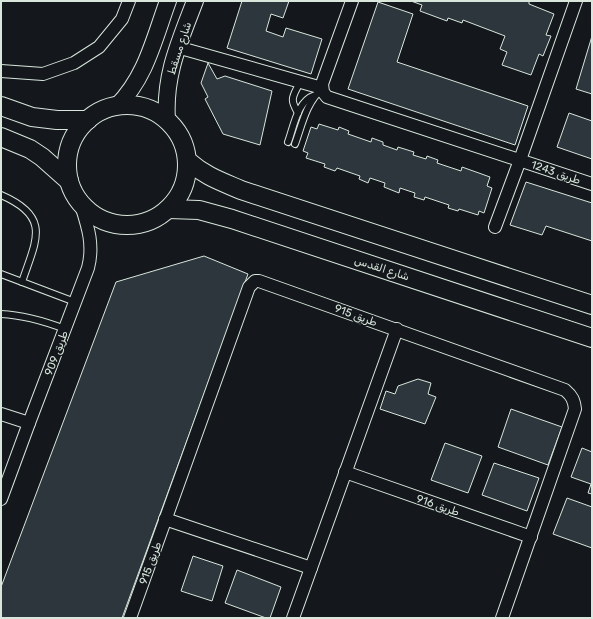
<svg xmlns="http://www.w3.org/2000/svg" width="593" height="619" font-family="Rubik,Vazirmatn,sans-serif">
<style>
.building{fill:#2c363c;stroke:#d8e6dc}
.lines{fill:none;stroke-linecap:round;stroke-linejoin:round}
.service-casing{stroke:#d8e6dc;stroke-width:8}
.minor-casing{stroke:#d8e6dc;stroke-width:14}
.tertiary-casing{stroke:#d8e6dc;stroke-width:18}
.secondary-casing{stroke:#d8e6dc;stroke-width:20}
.service{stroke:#14181c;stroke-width:6}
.minor{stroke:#14181c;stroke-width:12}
.tertiary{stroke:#14181c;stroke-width:16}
.secondary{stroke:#14181c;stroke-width:18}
.labels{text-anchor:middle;stroke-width:3;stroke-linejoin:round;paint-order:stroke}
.street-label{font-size:11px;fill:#d8e6dc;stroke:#14181c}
</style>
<rect width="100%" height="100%" fill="#14181c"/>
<g class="building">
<path d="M 242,1 L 289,1 L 283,18 L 271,14 L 266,31 L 283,37 L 286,28 L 322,39 L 311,74 L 227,48 Z"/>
<path d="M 411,1 L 529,1 L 529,4 L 554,14 L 546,35 L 551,36 L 543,56 L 539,54 L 531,75 L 502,65 L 507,52 L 500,49 L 505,36 L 463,20 L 462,23 L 448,18 L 447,21 L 420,11 L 422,5 Z"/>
<path d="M 378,2 L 413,14 L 397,62 L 528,106 L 515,145 L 348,89 Z"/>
<path d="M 592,36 L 592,94 L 576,89 Z"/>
<path d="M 208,63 L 217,79 L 225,76 L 272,91 L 260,145 L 223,134 L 205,99 L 208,97 L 201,83 Z"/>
<path d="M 569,113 L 592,121 L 592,159 L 557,147 Z"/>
<path d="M 319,124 L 338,130 L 339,127 L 349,131 L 348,134 L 371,142 L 372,138 L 383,142 L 383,145 L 397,150 L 398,147 L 414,152 L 413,155 L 426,159 L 427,156 L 438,160 L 437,163 L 461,171 L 462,167 L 490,177 L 487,186 L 492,188 L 484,213 L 479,211 L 478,215 L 459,209 L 458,211 L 448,208 L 449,205 L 425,197 L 424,200 L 414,197 L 415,193 L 400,188 L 399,193 L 384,187 L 385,183 L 370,178 L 368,183 L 359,179 L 360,176 L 337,168 L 335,171 L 324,167 L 325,164 L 306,158 L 308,153 L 303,151 L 311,127 L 317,129 Z"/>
<path d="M 526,182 L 592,203 L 592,241 L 546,226 L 542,235 L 510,225 Z"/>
<path d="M 204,256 L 248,274 L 122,618 L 1,618 L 1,587 L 116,282 Z"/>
<path d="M 418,379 L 431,383 L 428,394 L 436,397 L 425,424 L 380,409 L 386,391 L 395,394 L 398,386 Z"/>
<path d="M 511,409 L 562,427 L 548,465 L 498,447 Z"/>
<path d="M 445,443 L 482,456 L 468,493 L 431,480 Z"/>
<path d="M 582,448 L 592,452 L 592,494 L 588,493 L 591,484 L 571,477 Z"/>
<path d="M 494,463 L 539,478 L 527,511 L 482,495 Z"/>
<path d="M 567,498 L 592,507 L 592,548 L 553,534 Z"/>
<path d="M 193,556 L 223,566 L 212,601 L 181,591 Z"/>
<path d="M 237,570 L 281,587 L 270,618 L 266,618 L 225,603 Z"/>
</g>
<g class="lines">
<g class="service-casing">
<g id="service">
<path d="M 298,113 C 289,98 293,97 300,82"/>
<path d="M 288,142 C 294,126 297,101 315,95"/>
<path d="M 295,144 C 302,125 306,103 322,89"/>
<path d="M 1,195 C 52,217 36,240 22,282"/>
<path d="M 1,274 L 75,302"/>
<path d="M 1,314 C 23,315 44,321 65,329"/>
</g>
</g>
<g class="minor-casing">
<g id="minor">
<path d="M 352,1 L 322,84 L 323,92 L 327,97 L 592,184"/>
<path d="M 177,47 L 322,88"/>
<path d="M 1,71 L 43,74 L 74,63 L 99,47 L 122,19 L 129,1"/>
<path d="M 495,227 L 520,160 L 576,1"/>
<path d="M 1,414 L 29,423"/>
<path d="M 345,472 L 531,537"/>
<path d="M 1,499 L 29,423 L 88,268 C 94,245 88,227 81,205"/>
<path d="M 165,519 L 311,568"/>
<path d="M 130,618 L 249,287 L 255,281 L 259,281 L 565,390 C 572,396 574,400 575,409 L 502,618"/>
<path d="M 293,618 L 397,329"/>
</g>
</g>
<g class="tertiary-casing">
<g id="tertiary">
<path d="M 117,106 C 146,77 154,39 168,1"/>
<path d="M 167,120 C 164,75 179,43 195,1"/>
</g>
</g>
<g class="secondary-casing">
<g id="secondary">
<circle cx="127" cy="165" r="60"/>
<path d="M 1,106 L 32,117 L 57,120 L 88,120"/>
<path d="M 1,137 L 30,149 L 42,157 L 69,181"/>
<path d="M 188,161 C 205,176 220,181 241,190 L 592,305"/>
<path d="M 169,209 L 199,210 L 232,219 L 592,338"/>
</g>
</g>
<use href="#service" class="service"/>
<use href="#minor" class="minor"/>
<use href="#tertiary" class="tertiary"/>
<use href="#secondary" class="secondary"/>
</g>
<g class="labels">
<g class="street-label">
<text transform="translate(179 48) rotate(-72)" y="4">شارع مسقط</text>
<text transform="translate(556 172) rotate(19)" y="4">طريق 1243</text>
<text transform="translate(382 268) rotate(18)" y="4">شارع القدس</text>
<text transform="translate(356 315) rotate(20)" y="4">طريق 915</text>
<text transform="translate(56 353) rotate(-69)" y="4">طريق 909</text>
<text transform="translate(438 505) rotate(19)" y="4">طريق 916</text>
<text transform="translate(150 563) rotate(-70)" y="4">طريق 915</text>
</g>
</g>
<rect width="593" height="619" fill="none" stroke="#d8e6dc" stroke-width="4"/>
</svg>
